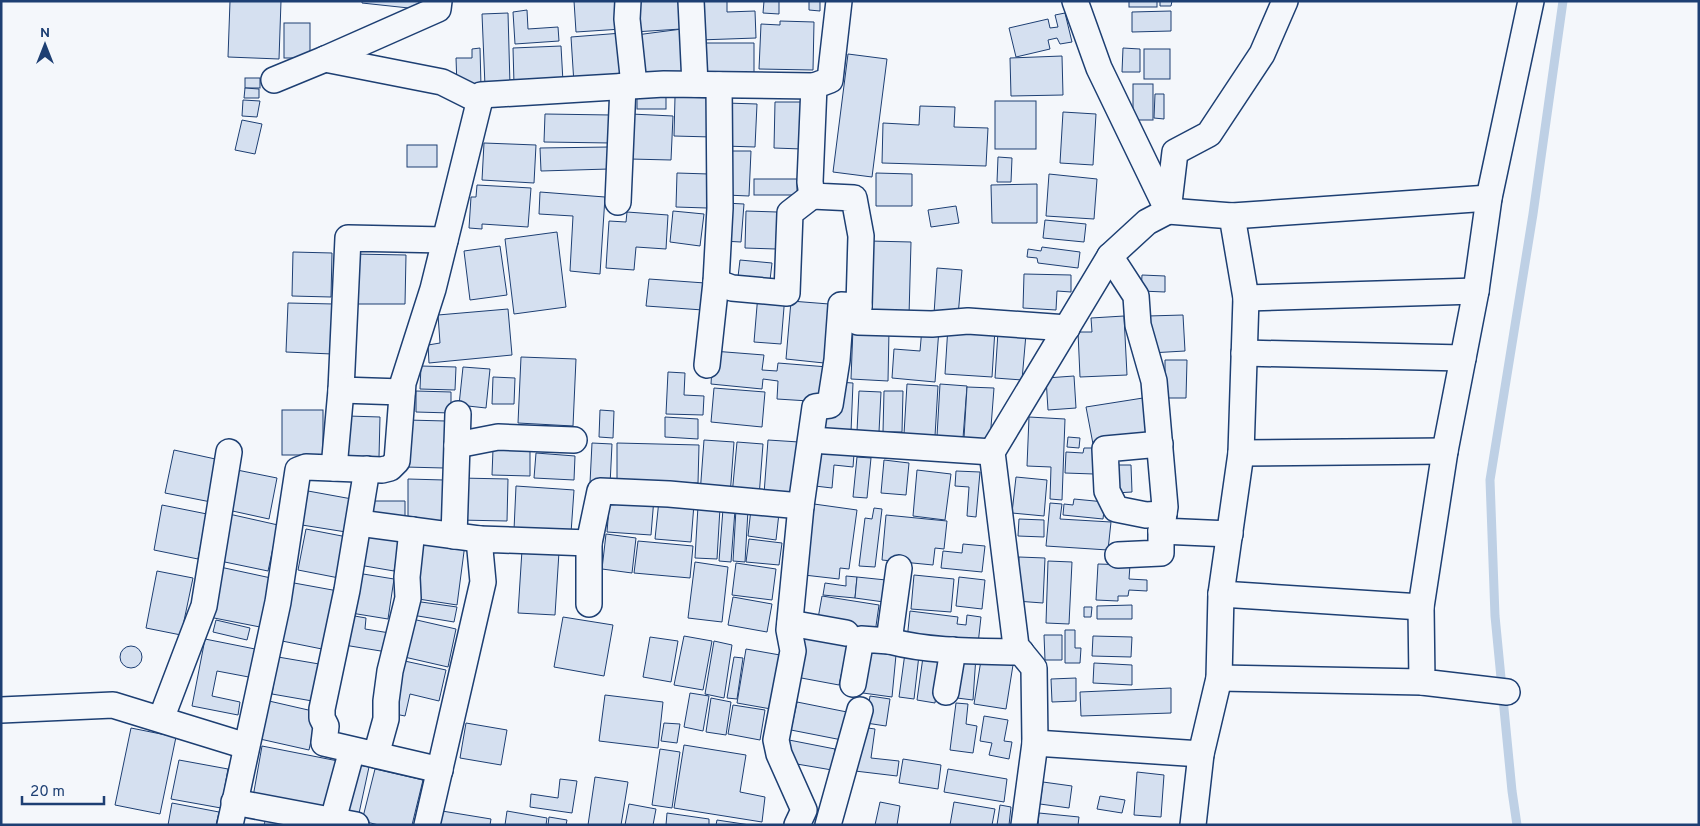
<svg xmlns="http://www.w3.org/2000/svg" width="1700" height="826" font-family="Overpass,sans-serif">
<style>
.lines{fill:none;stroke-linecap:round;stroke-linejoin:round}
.stream{stroke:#bed0e5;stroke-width:9}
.building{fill:#d5e0f0;stroke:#1d3f73}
.street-casing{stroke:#1d3f73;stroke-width:28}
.street{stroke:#f4f7fb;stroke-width:25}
</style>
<rect width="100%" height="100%" fill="#f4f7fb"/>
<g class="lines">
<path class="stream" d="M 1517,825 L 1512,791 L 1495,616 L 1490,480 L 1533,214 L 1563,1"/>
</g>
<g class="building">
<path d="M 230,1 L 281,1 L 279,59 L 228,57 Z"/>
<path d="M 362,1 L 419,1 L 418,9 L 362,3 Z"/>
<path d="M 574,1 L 620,1 L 622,29 L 576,32 Z"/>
<path d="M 632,1 L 679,1 L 681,29 L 634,32 Z"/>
<path d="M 697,1 L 727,1 L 727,12 L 755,11 L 756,38 L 699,40 Z"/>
<path d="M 764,1 L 779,1 L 779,14 L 763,13 Z"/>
<path d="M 809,1 L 820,1 L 820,11 L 809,10 Z"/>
<rect x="1129" y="1" width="28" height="6"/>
<path d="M 1160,1 L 1172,1 L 1171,6 L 1160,6 Z"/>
<path d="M 527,10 L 528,29 L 558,27 L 559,41 L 515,44 L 513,12 Z"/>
<path d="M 1171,11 L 1171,31 L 1132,32 L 1132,12 Z"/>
<path d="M 508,13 L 510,85 L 485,86 L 482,14 Z"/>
<path d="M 1065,13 L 1072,42 L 1060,44 L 1057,38 L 1048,40 L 1050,49 L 1016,57 L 1009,28 L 1048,19 L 1050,28 L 1058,27 L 1055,15 Z"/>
<path d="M 780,21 L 814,22 L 813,70 L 759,69 L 761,24 L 780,25 Z"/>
<rect x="284" y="23" width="26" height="35"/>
<path d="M 682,29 L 687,71 L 641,77 L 636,35 Z"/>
<path d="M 622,33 L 625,80 L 574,84 L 571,37 Z"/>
<path d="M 702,43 L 754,43 L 754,77 L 701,76 Z"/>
<path d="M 561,46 L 563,82 L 514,84 L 513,48 Z"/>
<path d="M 480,48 L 481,86 L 457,86 L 456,58 L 472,58 L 472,49 Z"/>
<path d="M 1123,48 L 1140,49 L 1140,72 L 1122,72 Z"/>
<rect x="1144" y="49" width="26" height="30"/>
<path d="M 848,54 L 887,59 L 872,177 L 833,172 Z"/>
<path d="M 1062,56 L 1063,95 L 1011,96 L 1010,58 Z"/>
<rect x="245" y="78" width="15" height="10"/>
<rect x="1133" y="84" width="20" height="36"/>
<path d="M 245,88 L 259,89 L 259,98 L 244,98 Z"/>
<rect x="637" y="94" width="29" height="15"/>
<path d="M 1155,94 L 1164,94 L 1164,119 L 1154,118 Z"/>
<path d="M 675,97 L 713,98 L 712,137 L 674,136 Z"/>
<path d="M 243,100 L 260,101 L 257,117 L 242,116 Z"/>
<rect x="995" y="101" width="41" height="48"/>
<path d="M 775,102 L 803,102 L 802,149 L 774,148 Z"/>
<path d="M 726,103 L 757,104 L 755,147 L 724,146 Z"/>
<path d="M 920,106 L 955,107 L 954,127 L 988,128 L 986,166 L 882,163 L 883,123 L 919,125 Z"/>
<path d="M 1063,112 L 1096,114 L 1093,165 L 1060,163 Z"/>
<path d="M 545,114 L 611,115 L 611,143 L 544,142 Z"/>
<path d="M 631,114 L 673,116 L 671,160 L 630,159 Z"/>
<path d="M 242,120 L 262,124 L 255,154 L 235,150 Z"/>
<path d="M 484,143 L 536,145 L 534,183 L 482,180 Z"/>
<rect x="407" y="145" width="30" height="22"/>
<path d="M 609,147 L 609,169 L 541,171 L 540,148 Z"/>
<path d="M 727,151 L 751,151 L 749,196 L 726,195 Z"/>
<path d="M 998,157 L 1012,158 L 1011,182 L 997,182 Z"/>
<path d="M 677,173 L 709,174 L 707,208 L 676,207 Z"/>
<path d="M 876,173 L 912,174 L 912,206 L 876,206 Z"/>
<path d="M 1049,174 L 1097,179 L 1094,219 L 1046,216 Z"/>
<rect x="754" y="179" width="43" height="16"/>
<path d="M 1037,184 L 1037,223 L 992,223 L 991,185 Z"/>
<path d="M 477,185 L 531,188 L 528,227 L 482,224 L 482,229 L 469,228 L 471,197 L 476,197 Z"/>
<path d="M 540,192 L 605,197 L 600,274 L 570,271 L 573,216 L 539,214 Z"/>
<path d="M 725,203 L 744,204 L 741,242 L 722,241 Z"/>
<path d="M 956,206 L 959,223 L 931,227 L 928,210 Z"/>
<path d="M 673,211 L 704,214 L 700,246 L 670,242 Z"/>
<path d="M 746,211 L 777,212 L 776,249 L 745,248 Z"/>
<path d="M 627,212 L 668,215 L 666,249 L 636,247 L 634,270 L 606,268 L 609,221 L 626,222 Z"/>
<path d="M 1045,220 L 1086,224 L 1084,242 L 1043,238 Z"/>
<path d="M 557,232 L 566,307 L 514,314 L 505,239 Z"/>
<path d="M 870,241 L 911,242 L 909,316 L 867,314 Z"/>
<path d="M 500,246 L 507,295 L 470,300 L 464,251 Z"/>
<path d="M 1042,247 L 1080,252 L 1078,268 L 1038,263 L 1037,258 L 1027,257 L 1028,249 L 1041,251 Z"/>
<path d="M 293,252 L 332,253 L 331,297 L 292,296 Z"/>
<path d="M 353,254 L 406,255 L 405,304 L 352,304 Z"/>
<path d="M 740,260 L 772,263 L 769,289 L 737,285 Z"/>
<path d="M 937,268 L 962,270 L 958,316 L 934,314 Z"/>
<path d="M 1024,274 L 1071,275 L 1071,292 L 1057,291 L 1056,310 L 1023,308 Z"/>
<path d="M 1142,275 L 1165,276 L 1165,292 L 1141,291 Z"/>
<path d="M 649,279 L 705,283 L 703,310 L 646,306 Z"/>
<path d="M 758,294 L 785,295 L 781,344 L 754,342 Z"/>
<path d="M 791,301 L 829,304 L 824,363 L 786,359 Z"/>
<path d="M 288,303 L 334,304 L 332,354 L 286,352 Z"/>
<path d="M 508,309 L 512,355 L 429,363 L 428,345 L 440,343 L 438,315 Z"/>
<path d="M 1183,315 L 1185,351 L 1150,353 L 1148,316 Z"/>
<path d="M 1124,316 L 1127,375 L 1080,377 L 1078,332 L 1092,332 L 1091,318 Z"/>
<path d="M 948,326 L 995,329 L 992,377 L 945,374 Z"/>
<path d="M 853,328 L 889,330 L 888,381 L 851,379 Z"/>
<path d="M 922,328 L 939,329 L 935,382 L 892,378 L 894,349 L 920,351 Z"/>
<path d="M 998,332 L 1026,334 L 1022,380 L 995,378 Z"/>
<path d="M 713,351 L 764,355 L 762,370 L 777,371 L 778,363 L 828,367 L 825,402 L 777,399 L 778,381 L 763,379 L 762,389 L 711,384 Z"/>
<path d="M 521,357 L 576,359 L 573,426 L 518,423 Z"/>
<path d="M 1165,360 L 1187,360 L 1186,398 L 1165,398 Z"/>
<path d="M 421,366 L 456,367 L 455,390 L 420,389 Z"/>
<path d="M 463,367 L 490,369 L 486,408 L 459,405 Z"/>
<path d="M 668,372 L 685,373 L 684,395 L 704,396 L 703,415 L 666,414 Z"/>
<path d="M 1074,376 L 1076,408 L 1048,410 L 1046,378 Z"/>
<path d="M 493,377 L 515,378 L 514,404 L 492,404 Z"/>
<path d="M 838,382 L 853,383 L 851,432 L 821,431 L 822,411 Z"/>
<path d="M 907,384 L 938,386 L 935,436 L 904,434 Z"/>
<path d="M 940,384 L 967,386 L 963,438 L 937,436 Z"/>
<path d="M 967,387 L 994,388 L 990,440 L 964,438 Z"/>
<path d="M 714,388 L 765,392 L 762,427 L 711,422 Z"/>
<path d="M 416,391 L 451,392 L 451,413 L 416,412 Z"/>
<path d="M 859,391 L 881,392 L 879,432 L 857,431 Z"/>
<path d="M 884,391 L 903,391 L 902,432 L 883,432 Z"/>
<path d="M 1143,398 L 1149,435 L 1093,444 L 1086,407 Z"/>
<rect x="282" y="410" width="41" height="45"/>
<path d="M 600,410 L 614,411 L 613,438 L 599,437 Z"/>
<path d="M 348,416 L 380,417 L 379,457 L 346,456 Z"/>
<path d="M 665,417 L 698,419 L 698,439 L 665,437 Z"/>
<path d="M 1029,417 L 1065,419 L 1062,500 L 1050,499 L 1051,467 L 1027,466 Z"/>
<path d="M 407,420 L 446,421 L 444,468 L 405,467 Z"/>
<path d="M 1068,437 L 1080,438 L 1079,448 L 1067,447 Z"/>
<path d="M 704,440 L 734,442 L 730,496 L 700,494 Z"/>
<path d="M 768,440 L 799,442 L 795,496 L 764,494 Z"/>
<path d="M 737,442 L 763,444 L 759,497 L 732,495 Z"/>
<path d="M 592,443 L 612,444 L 610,485 L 590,483 Z"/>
<path d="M 617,443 L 699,445 L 698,483 L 617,482 Z"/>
<path d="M 1084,448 L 1096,448 L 1094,474 L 1065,473 L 1066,452 L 1083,453 Z"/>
<path d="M 493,449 L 530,450 L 530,476 L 492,475 Z"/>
<path d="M 174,450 L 220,460 L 211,502 L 165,493 Z"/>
<path d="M 819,451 L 854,454 L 853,467 L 834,465 L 832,488 L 815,486 Z"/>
<path d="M 536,453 L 575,456 L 574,480 L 534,478 Z"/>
<path d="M 857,457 L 871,458 L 867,498 L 853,497 Z"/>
<path d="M 884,460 L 909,463 L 906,495 L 881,493 Z"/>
<path d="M 1115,465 L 1131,465 L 1132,492 L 1115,493 Z"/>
<path d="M 237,470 L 277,478 L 269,519 L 228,510 Z"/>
<path d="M 917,470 L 951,474 L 945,520 L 913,516 Z"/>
<path d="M 956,471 L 980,472 L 976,517 L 967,516 L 969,487 L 955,486 Z"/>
<path d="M 1016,477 L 1047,480 L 1044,516 L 1012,513 Z"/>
<path d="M 460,478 L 508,479 L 507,521 L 459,520 Z"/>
<path d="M 408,479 L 444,480 L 444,526 L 408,525 Z"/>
<path d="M 516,486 L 574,490 L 571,533 L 514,530 Z"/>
<path d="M 308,491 L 352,499 L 346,532 L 302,525 Z"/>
<path d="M 610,495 L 654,498 L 651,535 L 607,532 Z"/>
<path d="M 1074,499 L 1105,502 L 1103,519 L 1063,515 L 1064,504 L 1073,505 Z"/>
<path d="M 659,500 L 694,504 L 691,542 L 655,539 Z"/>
<path d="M 372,501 L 405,501 L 405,523 L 371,523 Z"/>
<path d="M 1050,503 L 1062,504 L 1060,519 L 1111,522 L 1108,550 L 1046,546 Z"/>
<path d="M 814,504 L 857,510 L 849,569 L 840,568 L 839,579 L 804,575 Z"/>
<path d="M 162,505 L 207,514 L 198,559 L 154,550 Z"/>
<path d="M 698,506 L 720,508 L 717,559 L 695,558 Z"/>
<path d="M 874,508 L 882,509 L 875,567 L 859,566 L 865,518 L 872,519 Z"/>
<path d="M 723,509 L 735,510 L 731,562 L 719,561 Z"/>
<path d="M 736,509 L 748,510 L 745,562 L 733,561 Z"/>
<path d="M 751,509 L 779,513 L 776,540 L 748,536 Z"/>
<path d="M 229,514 L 278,525 L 268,571 L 220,561 Z"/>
<path d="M 886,515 L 947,521 L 944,549 L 935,548 L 933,565 L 882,560 Z"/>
<path d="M 1019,519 L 1044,520 L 1044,537 L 1018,536 Z"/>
<path d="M 306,529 L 347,537 L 339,578 L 298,570 Z"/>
<path d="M 366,530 L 401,535 L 394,571 L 359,565 Z"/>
<path d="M 606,534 L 636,538 L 632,573 L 602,569 Z"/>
<path d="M 419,538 L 465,544 L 457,605 L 412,598 Z"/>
<path d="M 749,539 L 782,543 L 779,565 L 746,562 Z"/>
<path d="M 638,541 L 693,546 L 690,578 L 634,573 Z"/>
<path d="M 963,544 L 985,546 L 982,572 L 941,568 L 943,551 L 962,553 Z"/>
<path d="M 522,550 L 559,552 L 555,615 L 518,613 Z"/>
<path d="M 1019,557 L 1045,558 L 1043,603 L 1016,601 Z"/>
<path d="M 1048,561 L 1072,562 L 1069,624 L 1046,623 Z"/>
<path d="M 695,562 L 728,567 L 722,622 L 688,618 Z"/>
<path d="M 736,563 L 776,569 L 772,600 L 732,595 Z"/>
<path d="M 1098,564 L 1130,565 L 1129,579 L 1147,580 L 1147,591 L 1129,590 L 1128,596 L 1118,596 L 1118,601 L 1096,600 Z"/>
<path d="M 220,567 L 271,578 L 260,627 L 209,617 Z"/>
<path d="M 157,571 L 193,578 L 181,635 L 146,628 Z"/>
<path d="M 357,573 L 394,579 L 388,619 L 351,613 Z"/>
<path d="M 914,575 L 954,579 L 951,612 L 911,609 Z"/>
<path d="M 846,576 L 857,577 L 855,598 L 823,595 L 825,583 L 846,586 Z"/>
<path d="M 857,577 L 886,580 L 884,602 L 855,598 Z"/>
<path d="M 959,577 L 985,580 L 982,609 L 956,606 Z"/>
<path d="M 294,583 L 338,591 L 327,650 L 282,641 Z"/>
<path d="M 822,596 L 879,605 L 875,633 L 817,624 Z"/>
<path d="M 733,597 L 772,604 L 767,632 L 728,625 Z"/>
<path d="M 414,601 L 457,607 L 454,622 L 412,615 Z"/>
<path d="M 1132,605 L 1132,619 L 1097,619 L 1097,606 Z"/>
<path d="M 1084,607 L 1092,607 L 1091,617 L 1084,617 Z"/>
<path d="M 910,611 L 958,617 L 957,624 L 966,625 L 967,615 L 981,617 L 978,644 L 907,640 Z"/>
<path d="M 349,615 L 366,618 L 365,629 L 396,634 L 393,653 L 344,645 Z"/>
<path d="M 563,617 L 613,625 L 604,676 L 554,667 Z"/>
<path d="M 408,618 L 456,629 L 448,667 L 400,656 Z"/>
<path d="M 216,620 L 250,628 L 247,640 L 213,632 Z"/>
<path d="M 1065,630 L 1075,630 L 1075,648 L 1081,648 L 1080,663 L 1065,663 Z"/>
<path d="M 805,635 L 848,644 L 839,685 L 796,677 Z"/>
<path d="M 1044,635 L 1062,635 L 1062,660 L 1045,660 Z"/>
<path d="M 684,636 L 712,641 L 703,690 L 674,685 Z"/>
<path d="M 1093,636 L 1132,637 L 1131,657 L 1092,656 Z"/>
<path d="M 650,637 L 678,641 L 671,682 L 643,677 Z"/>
<path d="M 205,639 L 260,650 L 254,678 L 217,671 L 212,696 L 240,702 L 238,715 L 192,706 Z"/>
<path d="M 714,641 L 732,645 L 724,698 L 705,694 Z"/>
<circle cx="131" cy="657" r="11"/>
<path d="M 746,649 L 780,655 L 771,709 L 737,703 Z"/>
<path d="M 868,651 L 896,655 L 892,697 L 863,693 Z"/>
<path d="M 905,653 L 919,655 L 914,699 L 899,697 Z"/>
<path d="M 960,655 L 976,656 L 973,700 L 957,698 Z"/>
<path d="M 278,657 L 325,665 L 318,702 L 272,694 Z"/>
<path d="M 734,657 L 743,658 L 737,699 L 727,698 Z"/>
<path d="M 923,657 L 941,660 L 935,703 L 917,700 Z"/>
<path d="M 400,660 L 446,670 L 439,701 L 410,694 L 405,716 L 390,713 Z"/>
<path d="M 981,660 L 1013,665 L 1006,709 L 974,704 Z"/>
<path d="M 1094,663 L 1132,665 L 1132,685 L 1093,683 Z"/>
<path d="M 1076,678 L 1076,701 L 1052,702 L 1051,679 Z"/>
<path d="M 1171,688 L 1171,713 L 1081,716 L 1080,692 Z"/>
<path d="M 690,693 L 709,696 L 703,731 L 684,727 Z"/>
<path d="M 605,695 L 663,702 L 658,748 L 599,741 Z"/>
<path d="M 870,696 L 890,699 L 886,726 L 866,723 Z"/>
<path d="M 711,698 L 731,702 L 726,735 L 706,732 Z"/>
<path d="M 269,701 L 317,712 L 309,750 L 260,739 Z"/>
<path d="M 797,702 L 847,712 L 842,740 L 791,730 Z"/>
<path d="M 956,703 L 968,704 L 966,724 L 977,726 L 973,753 L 950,750 Z"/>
<path d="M 733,705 L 765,710 L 760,740 L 728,734 Z"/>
<path d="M 984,716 L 1008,720 L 1004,741 L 1012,742 L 1009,759 L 989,755 L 992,743 L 980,741 Z"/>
<path d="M 466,723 L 507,730 L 501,765 L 460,758 Z"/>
<path d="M 664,723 L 680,724 L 677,743 L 661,741 Z"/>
<path d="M 861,727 L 875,729 L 871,758 L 899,761 L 897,776 L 855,771 Z"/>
<path d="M 131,728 L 176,737 L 160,814 L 115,805 Z"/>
<path d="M 789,740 L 835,749 L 832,770 L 785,762 Z"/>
<path d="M 684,745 L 746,755 L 740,792 L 765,797 L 762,822 L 674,808 Z"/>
<path d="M 262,746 L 338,761 L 328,812 L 253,797 Z"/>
<path d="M 660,749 L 680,752 L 672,808 L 652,805 Z"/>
<path d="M 903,759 L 941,765 L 938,789 L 899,783 Z"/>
<path d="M 179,760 L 228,769 L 221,808 L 171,799 Z"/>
<path d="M 353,764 L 369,767 L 358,818 L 342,815 Z"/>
<path d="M 375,769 L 423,780 L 412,825 L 379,825 L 362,821 Z"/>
<path d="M 948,769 L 1007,779 L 1004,802 L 944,792 Z"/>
<path d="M 1137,772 L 1164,775 L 1161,817 L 1134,815 Z"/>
<path d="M 595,777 L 628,782 L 621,825 L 588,825 Z"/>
<path d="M 560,779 L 577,781 L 572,813 L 530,807 L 531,794 L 558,798 Z"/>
<path d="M 1043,782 L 1072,786 L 1069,808 L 1040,804 Z"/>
<path d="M 1100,796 L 1125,800 L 1122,813 L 1097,809 Z"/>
<path d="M 880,802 L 900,806 L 897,825 L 875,825 Z"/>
<path d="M 954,802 L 995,809 L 992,825 L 950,825 Z"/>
<path d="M 172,803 L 219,812 L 216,825 L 168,825 Z"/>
<path d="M 629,804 L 656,809 L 653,825 L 625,825 Z"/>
<path d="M 1000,805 L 1011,807 L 1009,825 L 997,825 Z"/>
<path d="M 442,811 L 491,819 L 490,825 L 440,825 Z"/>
<path d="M 507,811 L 547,818 L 546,825 L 505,825 Z"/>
<path d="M 667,813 L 709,819 L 709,825 L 666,825 Z"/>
<path d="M 1039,813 L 1079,817 L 1078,825 L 1038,825 Z"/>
<path d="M 549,817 L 567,820 L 566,825 L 548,825 Z"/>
<path d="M 266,818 L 299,825 L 264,825 Z"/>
<path d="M 717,820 L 750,825 L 716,825 Z"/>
</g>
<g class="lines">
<g class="street-casing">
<g id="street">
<path d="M 628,1 L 627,19 L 634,85"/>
<path d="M 691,1 L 695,84"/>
<path d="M 1075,1 L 1099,68 L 1168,211 L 1232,216 L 1246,298 L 1241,453 L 1221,594 L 1219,678 L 1201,754 L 1193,825"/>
<path d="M 325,59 L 442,82 L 480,101"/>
<path d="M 274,80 L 325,59 L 438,9 L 439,1"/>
<path d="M 719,85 L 720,208 L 716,282 L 732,288 L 787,293 L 790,213 L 812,196"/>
<path d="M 618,202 L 623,86"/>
<path d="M 1232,216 L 1489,198"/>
<path d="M 1110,256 L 1136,296 L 1138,325 L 1154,381 L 1165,507 L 1161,531 L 1230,534"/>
<path d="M 1246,298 L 1476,291"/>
<path d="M 859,306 L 858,322 L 932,324 L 968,321 L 1067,328"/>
<path d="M 1244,353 L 1463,358"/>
<path d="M 707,365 L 716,282"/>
<path d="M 402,392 L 341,390 L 348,238 L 445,240"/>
<path d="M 811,440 L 992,452"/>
<path d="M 1160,444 L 1105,449 L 1107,491 L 1116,509 L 1146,515 L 1164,514"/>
<path d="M 457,445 L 498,437 L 574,440"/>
<path d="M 1241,453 L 1445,451"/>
<path d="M 334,468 L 341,390"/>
<path d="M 367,469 L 347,590 L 322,709 L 322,718 L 326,726 L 324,743 L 440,770"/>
<path d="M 359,523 L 479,539"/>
<path d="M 454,536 L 458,414"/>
<path d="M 589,543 L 589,604"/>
<path d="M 1118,555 L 1161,553 L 1161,531"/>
<path d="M 899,568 L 889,641 C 931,652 977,651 1021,652"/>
<path d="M 1221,594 L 1421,607"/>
<path d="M 790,623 L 846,633"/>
<path d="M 1219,678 L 1422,682"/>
<path d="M 853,684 L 861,639 L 889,641"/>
<path d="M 946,692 L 953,650"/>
<path d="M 1507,692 L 1422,682 L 1421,607 L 1445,451 L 1476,291 L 1489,198 L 1531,1"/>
<path d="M 1,710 L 113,705 L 246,746"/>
<path d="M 161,719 L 204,606 L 229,452"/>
<path d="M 1035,743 L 1201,754"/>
<path d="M 376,755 L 386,719 L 386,701 L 390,671 L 408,598 L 407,577 L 412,530"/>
<path d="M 234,802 L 356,825"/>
<path d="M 333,820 L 352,750"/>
<path d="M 230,825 L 278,602 L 298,470 L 306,467 L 382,470 L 390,468 L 397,461 L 403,383 L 433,289 L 481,95 L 664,84 L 814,86"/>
<path d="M 427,825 L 483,582 L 479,539 L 589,543 L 600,491 L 669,494 L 801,506"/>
<path d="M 797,825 L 804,810 L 779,754 L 776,740 L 793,651 L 789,630 L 801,506 L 815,407 L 830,405 L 837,360 L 841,305 L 859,306 L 861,236 L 854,198 L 812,196 L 810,182 L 814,86 L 830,80 L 839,1"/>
<path d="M 828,825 L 860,710"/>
<path d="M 1024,825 L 1035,743 L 1034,668 L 1016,646 L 992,452 L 1110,256 L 1147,222 L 1168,211 L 1175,152 L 1209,134 L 1262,54 L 1285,1"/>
</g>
</g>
<use href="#street" class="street"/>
</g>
<rect width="1700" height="826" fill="none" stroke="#1d3f73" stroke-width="5"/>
<g transform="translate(45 45)" stroke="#f4f7fb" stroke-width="4" paint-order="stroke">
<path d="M0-4L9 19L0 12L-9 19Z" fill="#1d3f73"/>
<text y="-8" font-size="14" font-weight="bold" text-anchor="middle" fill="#1d3f73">N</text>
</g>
<path d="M22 796v8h82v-8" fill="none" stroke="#1d3f73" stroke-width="2.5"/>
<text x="30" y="796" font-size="15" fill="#1d3f73" stroke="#f4f7fb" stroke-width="4" paint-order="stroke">20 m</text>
</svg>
